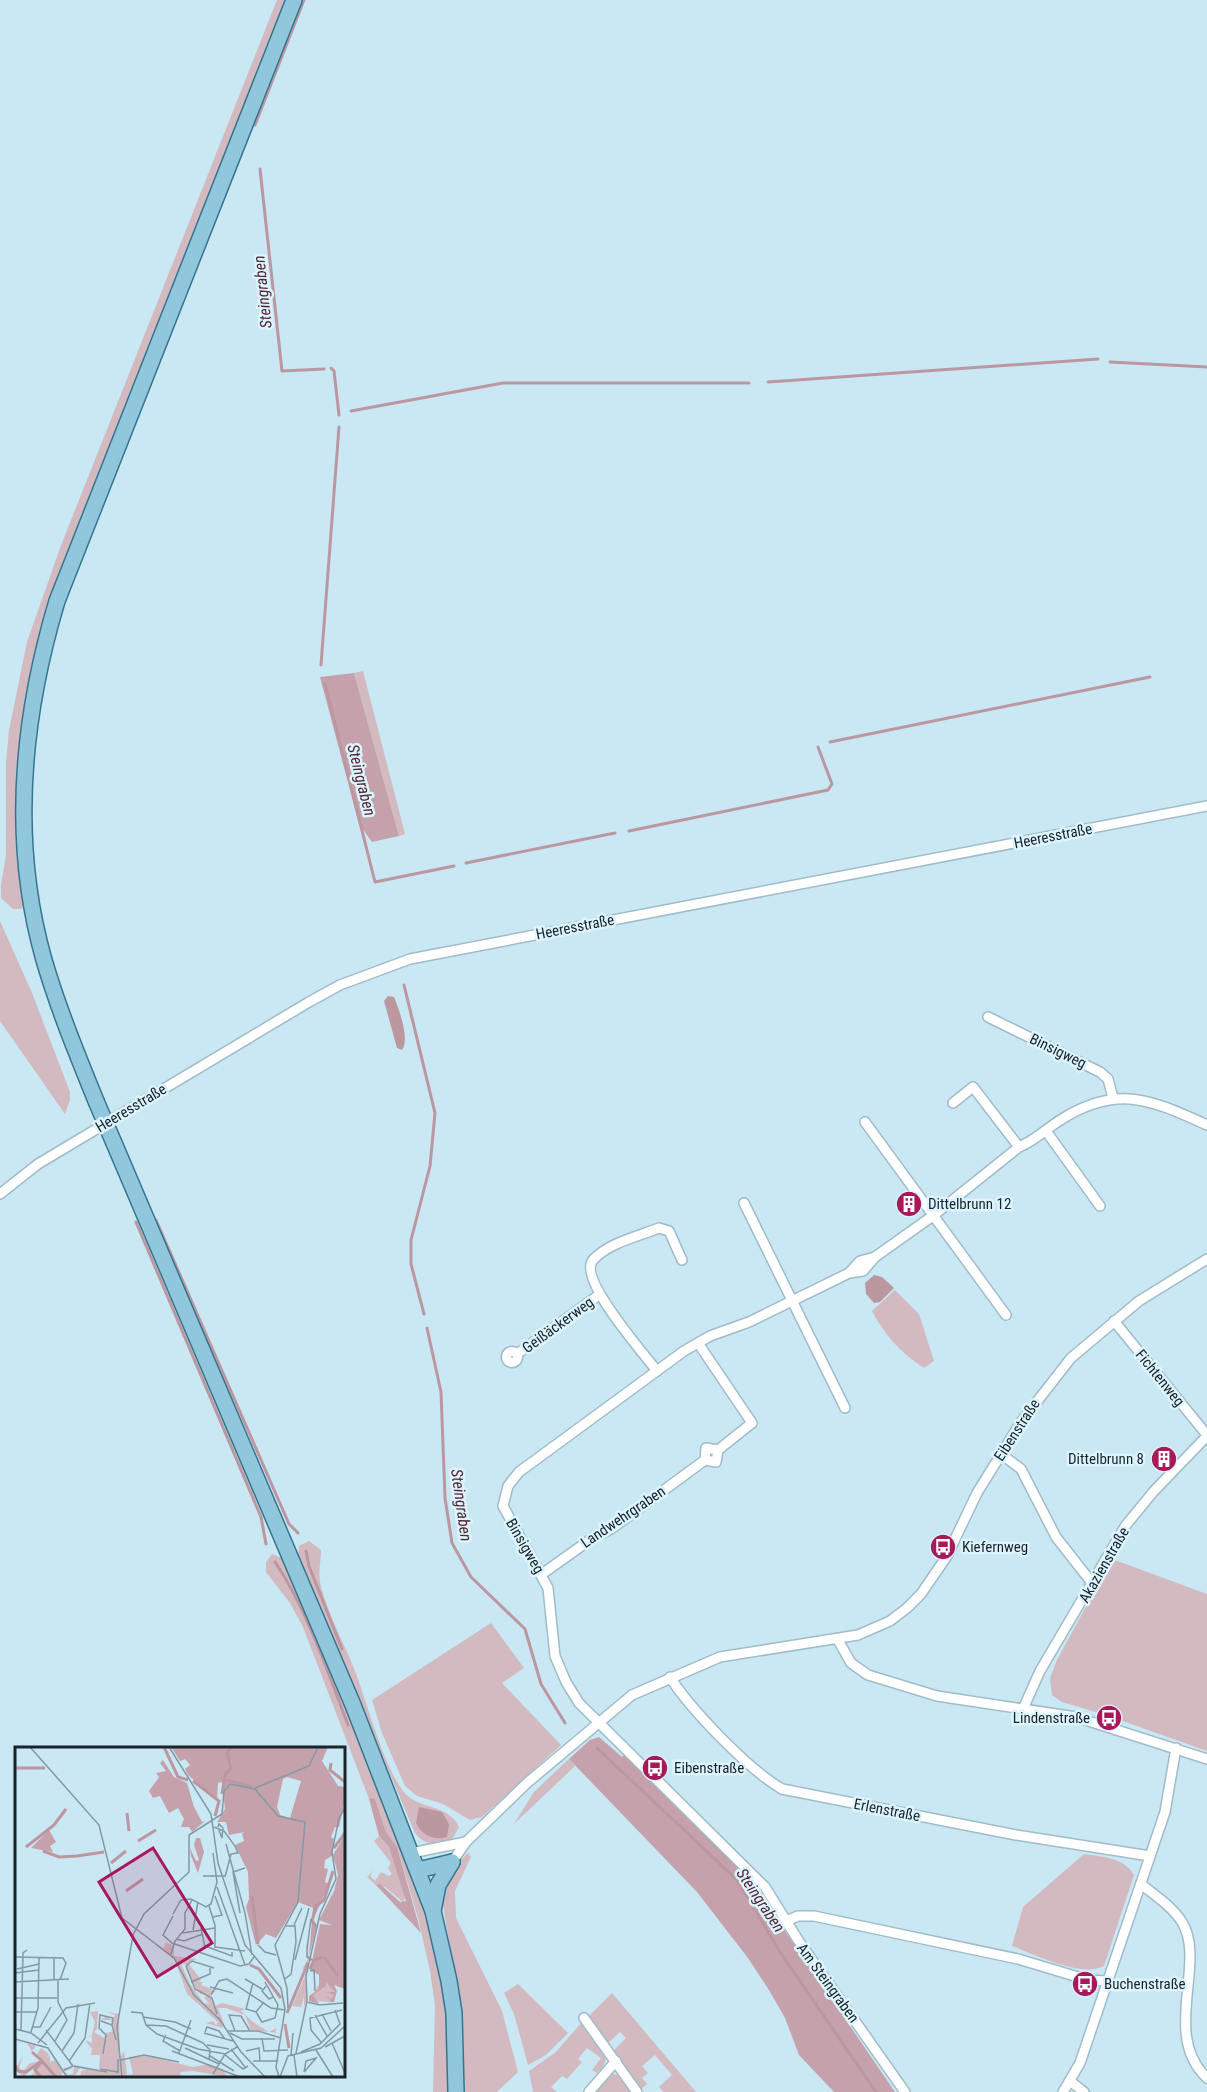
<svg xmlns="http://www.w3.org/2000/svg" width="1207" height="2092" font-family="'Roboto Condensed',sans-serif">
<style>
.green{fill:#d2bac0}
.forest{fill:#c5a1ab}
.water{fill:#bb97a0}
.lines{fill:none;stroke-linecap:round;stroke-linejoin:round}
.stream{stroke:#bb97a0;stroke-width:3}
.street-casing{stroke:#a0bcc8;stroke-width:12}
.primary-casing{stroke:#36758e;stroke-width:18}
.street{stroke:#fff;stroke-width:9}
.primary{stroke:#90c7dc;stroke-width:15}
.primary-bridge-casing{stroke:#36758e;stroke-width:18;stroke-linecap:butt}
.primary-bridge{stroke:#90c7dc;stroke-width:15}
.labels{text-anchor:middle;stroke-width:5;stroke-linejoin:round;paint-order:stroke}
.street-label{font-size:15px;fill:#192429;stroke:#dcf4fe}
.poi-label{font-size:15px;fill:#192429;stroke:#dcf4fe;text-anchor:start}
.water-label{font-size:16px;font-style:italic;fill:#562535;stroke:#dcf4fe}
.inset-river{fill:none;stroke:#bb97a0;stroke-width:3}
.inset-road{fill:none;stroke:#8399a3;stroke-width:1.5}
.view{fill:#a81959;fill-opacity:0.15;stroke:#a81959;stroke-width:3}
.inset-edge{fill:none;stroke:#192429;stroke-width:3}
</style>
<rect width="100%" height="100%" fill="#cae7f4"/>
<g class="green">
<path d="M 277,0 L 287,0 L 37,650 L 21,732 L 18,808 L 26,902 L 21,909 L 13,909 L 1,898 L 1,885 L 6,855 L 6,763 L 9,730 L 27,642 L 60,548 Z"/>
<path d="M 363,671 L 405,834 L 399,836 L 354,673 Z"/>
<path d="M 0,921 L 32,993 L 70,1092 L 70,1100 L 65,1114 L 0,1021 Z"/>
<path d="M 895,1290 L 919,1314 L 934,1361 L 924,1368 C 901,1353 885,1336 872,1311 Z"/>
<path d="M 309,1541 L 321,1550 C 321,1561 318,1572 320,1582 C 328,1618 349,1650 360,1685 C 370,1714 385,1767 403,1791 C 417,1810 448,1803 459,1827 L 453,1838 C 438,1845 426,1847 415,1833 L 298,1558 L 299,1546 Z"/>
<path d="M 272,1554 L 282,1558 L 319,1637 L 408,1862 L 429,1923 L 448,2002 L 451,2092 L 433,2092 L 435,2005 L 430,1971 L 418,1918 L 397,1847 L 386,1832 L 375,1799 L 369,1799 L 303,1627 L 290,1603 L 266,1572 L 266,1562 Z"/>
<path d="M 1112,1559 L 1207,1594 L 1207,1751 L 1106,1715 L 1062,1702 L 1052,1695 L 1050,1678 L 1057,1660 Z"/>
<path d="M 491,1623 L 524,1668 L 502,1683 L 561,1745 L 482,1817 L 470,1820 L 443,1804 L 417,1796 L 405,1786 L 382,1733 L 372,1700 Z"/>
<path d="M 569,1759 L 575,1766 L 514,1824 L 534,1792 Z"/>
<path d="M 379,1836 L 389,1847 L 406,1896 L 403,1902 L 385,1887 L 376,1885 L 367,1877 L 374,1870 L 370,1876 L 375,1881 L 381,1872 L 389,1876 L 392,1874 L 388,1868 L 391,1863 L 374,1841 Z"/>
<path d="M 468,1853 L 471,1857 L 455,1891 L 456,1918 L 502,2011 L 518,2072 L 497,2092 L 462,2092 L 460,2007 L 442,1900 C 443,1883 456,1863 468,1853 Z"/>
<path d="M 1084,1854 C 1102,1857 1124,1857 1134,1875 L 1104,1966 C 1081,1978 1036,1955 1012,1946 L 1023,1907 Z"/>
<path d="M 518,1984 L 568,2033 L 546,2055 L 528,2065 L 514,2014 L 504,1993 Z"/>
<path d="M 612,1993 L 696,2092 L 664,2092 L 659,2087 L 672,2075 L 655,2055 L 642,2066 L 648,2073 L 642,2078 L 647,2084 L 641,2089 L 614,2050 L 626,2038 L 620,2032 L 608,2043 L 588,2017 Z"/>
<path d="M 582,2022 C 588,2031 608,2050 605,2061 C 605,2065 600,2070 597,2073 L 592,2070 L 601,2058 L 587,2048 L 578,2059 L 582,2062 L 567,2079 L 562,2076 L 551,2087 L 557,2092 L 533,2092 L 529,2071 L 556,2052 Z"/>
<path d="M 610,2073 L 621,2076 L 631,2092 L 595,2092 Z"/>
</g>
<g class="forest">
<path d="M 354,673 L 399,836 L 372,842 L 359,824 L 320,677 Z"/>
<path d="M 599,1737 L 622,1757 L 624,1755 L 755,1882 L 783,1928 L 895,2092 L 834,2092 L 799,2055 L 785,2018 L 769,1990 L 748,1958 L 697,1892 L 569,1759 L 590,1740 Z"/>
<path d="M 372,1798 L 375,1799 L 386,1832 L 397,1847 L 421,1933 L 376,1885 L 380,1884 L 400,1902 L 406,1901 L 389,1847 L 379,1836 L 369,1799 Z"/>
</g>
<g class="water">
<path d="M 388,996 L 394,997 C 399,1009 410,1039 402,1050 L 397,1048 L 384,1001 Z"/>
<path d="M 874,1275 L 882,1277 L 894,1288 L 880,1302 L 874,1303 L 866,1294 L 865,1283 Z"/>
<path d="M 419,1807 L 442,1812 L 449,1824 L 447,1837 C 433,1841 422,1835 416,1823 Z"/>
</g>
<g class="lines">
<g class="stream">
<path d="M 255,125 L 304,0"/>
<path d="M 260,169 L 282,371 L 324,369"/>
<path d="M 1110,362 L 1207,367"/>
<path d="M 331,368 L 334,371 L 339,415"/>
<path d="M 768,382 L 1098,359"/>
<path d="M 351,411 L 503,383 L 749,383"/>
<path d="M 321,665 L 339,427"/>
<path d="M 325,684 L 375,882 L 454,866"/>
<path d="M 830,742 L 1150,677"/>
<path d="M 629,831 L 828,790 L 832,784 L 818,747"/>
<path d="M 466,863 L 615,833"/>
<path d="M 404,985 L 435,1113 L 430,1166 L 411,1240 L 411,1264 L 424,1314"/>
<path d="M 156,1220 L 289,1524 L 298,1533"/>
<path d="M 136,1222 L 261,1517 L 266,1544"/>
<path d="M 427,1328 L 441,1392 L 445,1498 L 452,1543 L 471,1577 L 525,1629 L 541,1684 L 565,1723"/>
<path d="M 306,1551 L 309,1566 L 342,1649"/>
<path d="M 275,1562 C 308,1611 327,1670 348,1725"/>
<path d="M 597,1748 L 737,1880 L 780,1952 L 876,2092"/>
</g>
<g class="street-casing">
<g id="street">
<path d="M 988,1017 L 1100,1072 L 1108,1079 L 1113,1098"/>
<path d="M 953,1103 L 973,1087 L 1019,1147"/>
<path d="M 865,1122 L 1006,1315"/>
<path d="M 1046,1131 L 1100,1206"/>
<path d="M 0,1194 L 38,1164 L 309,1002 L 340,985 L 410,959 L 1207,806"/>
<path d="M 744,1203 L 845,1408"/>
<path d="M 875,1257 L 934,1215 L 1019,1147 C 1036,1140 1047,1128 1062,1119 C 1118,1084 1152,1100 1207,1125"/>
<path d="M 849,1273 L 860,1261 L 875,1257 L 863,1271 L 849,1273 L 749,1322 L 710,1336 L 684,1351 L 519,1472 L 508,1486 L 503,1506 L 548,1588 L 555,1656 L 566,1682 L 579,1703 L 765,1887 L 798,1940 L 905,2092"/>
<path d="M 1114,1321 L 1207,1435"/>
<path d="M 698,1343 L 752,1423 L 718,1450"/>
<circle cx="512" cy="1357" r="5.5"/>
<path d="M 517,1354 L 599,1295"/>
<path d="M 657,1371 C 644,1354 577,1278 593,1260 C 608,1243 639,1236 659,1228 L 669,1231 L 682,1260"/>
<path d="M 706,1448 L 718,1450 L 716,1462 L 705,1460 Z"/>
<path d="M 1001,1454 L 1021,1469 L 1056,1537 L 1092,1583"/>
<path d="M 542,1574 L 594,1537 L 611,1529 L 705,1460"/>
<path d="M 838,1640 L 851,1663 L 868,1675 L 937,1696 L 1076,1717 L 1207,1759"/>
<path d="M 670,1677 C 690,1709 749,1770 782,1789 L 1016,1835 L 1150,1856"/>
<path d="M 1023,1709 L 1040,1671 L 1126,1525 L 1154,1491 L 1207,1436"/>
<path d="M 411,1853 L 466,1842"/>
<path d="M 452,1862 L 466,1842 L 527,1783 L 632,1695 L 720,1657 L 858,1635 L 890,1621 L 907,1608 L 921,1594 L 947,1556 L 977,1493 L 1021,1422 L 1071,1358 L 1139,1301 L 1207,1259"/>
<path d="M 1141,1884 C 1154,1895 1172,1906 1182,1922 C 1207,1963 1161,2035 1207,2078"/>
<path d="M 786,1921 L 798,1916 L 814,1916 L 1018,1959 L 1088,1980 L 1106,1981"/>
<path d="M 584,2018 L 637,2092"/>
<path d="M 1070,2081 L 1084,2092"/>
<path d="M 589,2092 L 616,2061"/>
<path d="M 1063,2092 L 1080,2063 L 1165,1812 L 1176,1748"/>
</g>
</g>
<g class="primary-casing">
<g id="primary">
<path d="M 96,1101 C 77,1054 58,1008 44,960 C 10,841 22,718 57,601 L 294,0"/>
<path d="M 114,1143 L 353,1705 L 433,1911 L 449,1981 L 454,2013 L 456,2092"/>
<path d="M 418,1870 L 452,1862"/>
<path d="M 433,1911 L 438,1885 L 452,1862"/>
</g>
</g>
<use href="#street" class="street"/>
<use href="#primary" class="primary"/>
<g class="primary-bridge-casing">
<path id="primary-bridge" d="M 96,1101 L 114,1143"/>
</g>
<use href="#primary-bridge" class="primary-bridge"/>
</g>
<defs>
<g id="building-disc" transform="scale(1.35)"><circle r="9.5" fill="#a81959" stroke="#dcf4fe"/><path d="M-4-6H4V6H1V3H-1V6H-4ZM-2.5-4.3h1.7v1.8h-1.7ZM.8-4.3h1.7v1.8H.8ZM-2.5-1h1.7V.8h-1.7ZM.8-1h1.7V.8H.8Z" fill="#fff"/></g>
<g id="bus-disc" transform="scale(1.35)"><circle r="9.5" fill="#a81959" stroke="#dcf4fe"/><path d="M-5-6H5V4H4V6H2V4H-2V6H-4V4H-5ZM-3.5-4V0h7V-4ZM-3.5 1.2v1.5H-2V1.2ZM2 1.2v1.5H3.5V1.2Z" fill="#fff"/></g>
</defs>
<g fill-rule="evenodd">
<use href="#building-disc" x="909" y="1204"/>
<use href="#building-disc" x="1164" y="1459"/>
<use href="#bus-disc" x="943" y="1547"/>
<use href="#bus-disc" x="1109" y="1718"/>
<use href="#bus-disc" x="655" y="1768"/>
<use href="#bus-disc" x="1085" y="1984"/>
</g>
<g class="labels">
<g class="street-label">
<text transform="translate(1053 836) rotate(-11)" y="5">Heeresstraße</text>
<text transform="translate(575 927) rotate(-11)" y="5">Heeresstraße</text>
<text transform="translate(1058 1051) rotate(26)" y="5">Binsigweg</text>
<text transform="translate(131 1108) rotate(-31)" y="5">Heeresstraße</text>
<text transform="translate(558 1325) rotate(-36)" y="5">Geißäckerweg</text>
<text transform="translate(1160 1378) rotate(51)" y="5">Fichtenweg</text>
<text transform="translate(1017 1430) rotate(-57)" y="5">Eibenstraße</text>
<text transform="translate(623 1517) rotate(-34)" y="5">Landwehrgraben</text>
<text transform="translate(525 1546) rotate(60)" y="5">Binsigweg</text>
<text transform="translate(1104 1565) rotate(-60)" y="5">Akazienstraße</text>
<text transform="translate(887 1810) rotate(11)" y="5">Erlenstraße</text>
<text transform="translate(828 1983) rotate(54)" y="5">Am Steingraben</text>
</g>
<g class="poi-label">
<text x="928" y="1209">Dittelbrunn 12</text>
<text x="1144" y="1464" text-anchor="end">Dittelbrunn 8</text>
<text x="962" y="1552">Kiefernweg</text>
<text x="1090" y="1723" text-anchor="end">Lindenstraße</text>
<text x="674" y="1773">Eibenstraße</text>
<text x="1104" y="1989">Buchenstraße</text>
</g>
<g class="water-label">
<text transform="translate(262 292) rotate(-96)" y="6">Steingraben</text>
<text transform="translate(362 780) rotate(76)" y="6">Steingraben</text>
<text transform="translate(462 1505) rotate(82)" y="6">Steingraben</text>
<text transform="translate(761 1900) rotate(56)" y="6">Steingraben</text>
</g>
</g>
<g transform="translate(15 1747)">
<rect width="330" height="330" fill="#cae7f4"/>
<path d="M 294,189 L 293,208 L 297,211 L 295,218 L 292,227 L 291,227 L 290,232 L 292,250 L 291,255 L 289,260 L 289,250 L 286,260 L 277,259 L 296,215 L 294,213 L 288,223 L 287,223 L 293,211 L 292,209 L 292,200 ZM 151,195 L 159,199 L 159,209 L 181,212 L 171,218 L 166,216 L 175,237 L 189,256 L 194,257 L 189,250 L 194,248 L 185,247 L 180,240 L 171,222 L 171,219 L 174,217 L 186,233 L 184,235 L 188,235 L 186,238 L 201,244 L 195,249 L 200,259 L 207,256 L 230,262 L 226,264 L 238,275 L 254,285 L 262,281 L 260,285 L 264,286 L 236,283 L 230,268 L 211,261 L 203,261 L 211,282 L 206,275 L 208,281 L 191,276 L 198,274 L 201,278 L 203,275 L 172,247 L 160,213 L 140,198 L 148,202 ZM 306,234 L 319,237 L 319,255 L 294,254 ZM 83,264 L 82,282 L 79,285 L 89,291 L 91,286 L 99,284 L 98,277 L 96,273 L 86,273 L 90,270 L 98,273 L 100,268 L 92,265 L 104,267 L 105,312 L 109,304 L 112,328 L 118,327 L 114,310 L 129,308 L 178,320 L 194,317 L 208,322 L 212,330 L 178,324 L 165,325 L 166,330 L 65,330 L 66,324 L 72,323 L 65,321 L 59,330 L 53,330 L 48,321 L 57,321 L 53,313 L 58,320 L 56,322 L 50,324 L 53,328 L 58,327 L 59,319 L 94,325 L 84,321 L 85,308 L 76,308 L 77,301 L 68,303 L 76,301 L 70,293 L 77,296 L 77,289 L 71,291 L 77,288 L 80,275 L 75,265 ZM 12,296 L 21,299 L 17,304 L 27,313 L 22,307 L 26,301 L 34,307 L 32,311 L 35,308 L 35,315 L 41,313 L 48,325 L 46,330 L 14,330 L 21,324 L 17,321 L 9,330 L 0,323 L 0,314 L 2,319 L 8,309 L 4,321 L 8,324 L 14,317 L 26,313 L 17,305 Z" fill="#d2bac0"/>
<path d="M 156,0 L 313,0 L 307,14 L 323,39 L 330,40 L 330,54 L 324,80 L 320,80 L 316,90 L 319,92 L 317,109 L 310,113 L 309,121 L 313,122 L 310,135 L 314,137 L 298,173 L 302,179 L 294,209 L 298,161 L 283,155 L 261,191 L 251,187 L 241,198 L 231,160 L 234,152 L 233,125 L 220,98 L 229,94 L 227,86 L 230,85 L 214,88 L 211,75 L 202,75 L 210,62 L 207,35 L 203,36 L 202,53 L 173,28 L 170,22 L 175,18 L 170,12 L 165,14 ZM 272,30 L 286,34 L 275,71 L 265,68 L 262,60 L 268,32 ZM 148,13 L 159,30 L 172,36 L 179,60 L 187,75 L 190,74 L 177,85 L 174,80 L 166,80 L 169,72 L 163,61 L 154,66 L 145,49 L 138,51 L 134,44 L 144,30 L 141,26 L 151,24 L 145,16 ZM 34,83 L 41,95 L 35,99 L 38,105 L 16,101 ZM 330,88 L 330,242 L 319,238 L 322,244 L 319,255 L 313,255 L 316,253 L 309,249 L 317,252 L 319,247 L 316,247 L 312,245 L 320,245 L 311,235 L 311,239 L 298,248 L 304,257 L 294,254 L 294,249 L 304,242 L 304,228 L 295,223 L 305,177 L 317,178 L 304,173 L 319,144 L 323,128 L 318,108 ZM 181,91 L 185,91 L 189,105 L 183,126 L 176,109 L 175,101 L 181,114 L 184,113 L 179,98 Z" fill="#c5a1ab" fill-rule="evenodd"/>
<path class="inset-river" d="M 149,0 L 163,30 L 173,33M 316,16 L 315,23 L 330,35M 0,21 L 30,21M 212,33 L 237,40M 178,34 L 204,54 L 200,69M 207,47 L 210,28 L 216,21 L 212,6 L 216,0M 112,66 L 114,84M 39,78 L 51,62M 123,94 L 141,83M 11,100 L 39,78M 319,101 L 330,86M 28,104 L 44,110 L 62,109M 62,109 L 89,105M 96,116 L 111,104M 111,144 L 128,132M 237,149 L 243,197M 301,179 L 297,174 L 301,159 L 309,153 L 318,124M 309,210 L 323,229M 235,218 L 244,222 L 266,251M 295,222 L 299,213 L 308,210M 272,266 L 293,216M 270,277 L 274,301M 17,305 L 27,314 L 20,323 L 26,330M 0,319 L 3,324 L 11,325 L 27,314 L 41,330"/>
<path class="inset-road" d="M 15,0 L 84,78 L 107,171 L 159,211 L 179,248 L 204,272M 154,0 L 196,67 L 203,116 L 230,198 L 266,241 L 270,262 L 261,320 L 264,330M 240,41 L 294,19 L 303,0M 199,80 L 209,84 L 220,99 L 223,106 L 216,107M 203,80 L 204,77 L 208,81 L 207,91 L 203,81M 211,97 L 230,166M 188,129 L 210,129M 210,130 L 216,107M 202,140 L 230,218M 194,159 L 200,178 L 200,201M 225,166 L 218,125 L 230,121M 230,166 L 237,208M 158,167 L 166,153 L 176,152 L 191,160 L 196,157 L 202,135 L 198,106M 158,169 L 148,188 L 157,196 L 225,219 L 234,217 L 239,210M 198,170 L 207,168 L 200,149M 296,172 L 292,201 L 292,210 L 297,213M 279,178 L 287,161M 186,181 L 190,201M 178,183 L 183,155M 168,186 L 200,181M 161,192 L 169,194 L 188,187M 243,198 L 250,205 L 261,208M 190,199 L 217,209 L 217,205M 200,200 L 230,204M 156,207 L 160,194 L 170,182 L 170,166 L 177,153M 0,210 L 48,211 L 51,216 L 45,233M 280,213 L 294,161M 171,219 L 180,242 L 197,251 L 202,267M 171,219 L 177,214 L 199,221M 2,222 L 24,217M 295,224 L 299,223 L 300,244M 0,226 L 24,223M 230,232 L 247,242M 270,232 L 276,227 L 281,195 L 280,179 L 271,179M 39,233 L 39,210M 0,235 L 54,232M 176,235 L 195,227 L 195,221M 238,236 L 231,262 L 241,265 L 249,255M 251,239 L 247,244 L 254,252 L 258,250M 195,240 L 218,246M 196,248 L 204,234 L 212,232 L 256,261 L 270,263M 330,250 L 330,273M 0,251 L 42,251M 292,255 L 305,258 L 328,256M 0,265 L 22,265M 116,265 L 127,266 L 131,278 L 142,287 L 183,302 L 210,307M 241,265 L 247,275 L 260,271 L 263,258 L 250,235M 307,267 L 316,284M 300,268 L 312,289M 128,270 L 160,275 L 176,282M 203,270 L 226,305 L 250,330M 86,274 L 97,278 L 101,293M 131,278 L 151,279 L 188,296 L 195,303 L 194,312M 17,280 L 25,280 L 36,260M 0,282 L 16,286 L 32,298M 6,283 L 8,206 L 12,203M 31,283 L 58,319 L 49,323M 212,284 L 243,284 L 266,291M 220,284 L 214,268 L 226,269 L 235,284M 16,285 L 23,261 L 24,211M 190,285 L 192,280 L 204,284 L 210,292M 189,286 L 218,294M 215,286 L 227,292 L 260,292M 151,288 L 148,294 L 165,304M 247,291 L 249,304 L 273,303M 0,292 L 33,301 L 52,330M 40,294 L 52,273 L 43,255 L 43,233M 306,295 L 296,283 L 295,271 L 327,263M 23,296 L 51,261 L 80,256M 317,296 L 330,326M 192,298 L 214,302M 310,300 L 330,289M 170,301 L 204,317M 216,302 L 230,320M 301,303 L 318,330M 47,304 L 59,286 L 63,257M 157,304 L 225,330M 231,304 L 244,301 L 245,314M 286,305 L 305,297 L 325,277 L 320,263M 164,306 L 176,273M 281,306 L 292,254 L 291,229 L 305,167 L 321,132 L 317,105 L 324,71 L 330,61M 88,307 L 91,288 L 84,281 L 85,268 L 98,271 L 97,278M 209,307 L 228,322 L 233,319M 276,308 L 278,286M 279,308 L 282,330M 195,309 L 219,324M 106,313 L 129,308 L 164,315M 54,314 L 70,291 L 75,256M 238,314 L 263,314M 59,319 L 92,325M 85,322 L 103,325 L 103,312M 289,325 L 291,314 L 301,311M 289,325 L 302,310M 198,327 L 210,307 L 222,300M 107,330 L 102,280 L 118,188 L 129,167 L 174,125 L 174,88 L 207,67 L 209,44 L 215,37 L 240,42 L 263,69 L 290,75 L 283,155 L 260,198 L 272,241 L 273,261M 265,330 L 273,309 L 306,301 L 330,279"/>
<path class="view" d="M 138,101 L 197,196 L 142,230 L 84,135 Z"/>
<rect width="330" height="330" class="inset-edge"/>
</g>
</svg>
